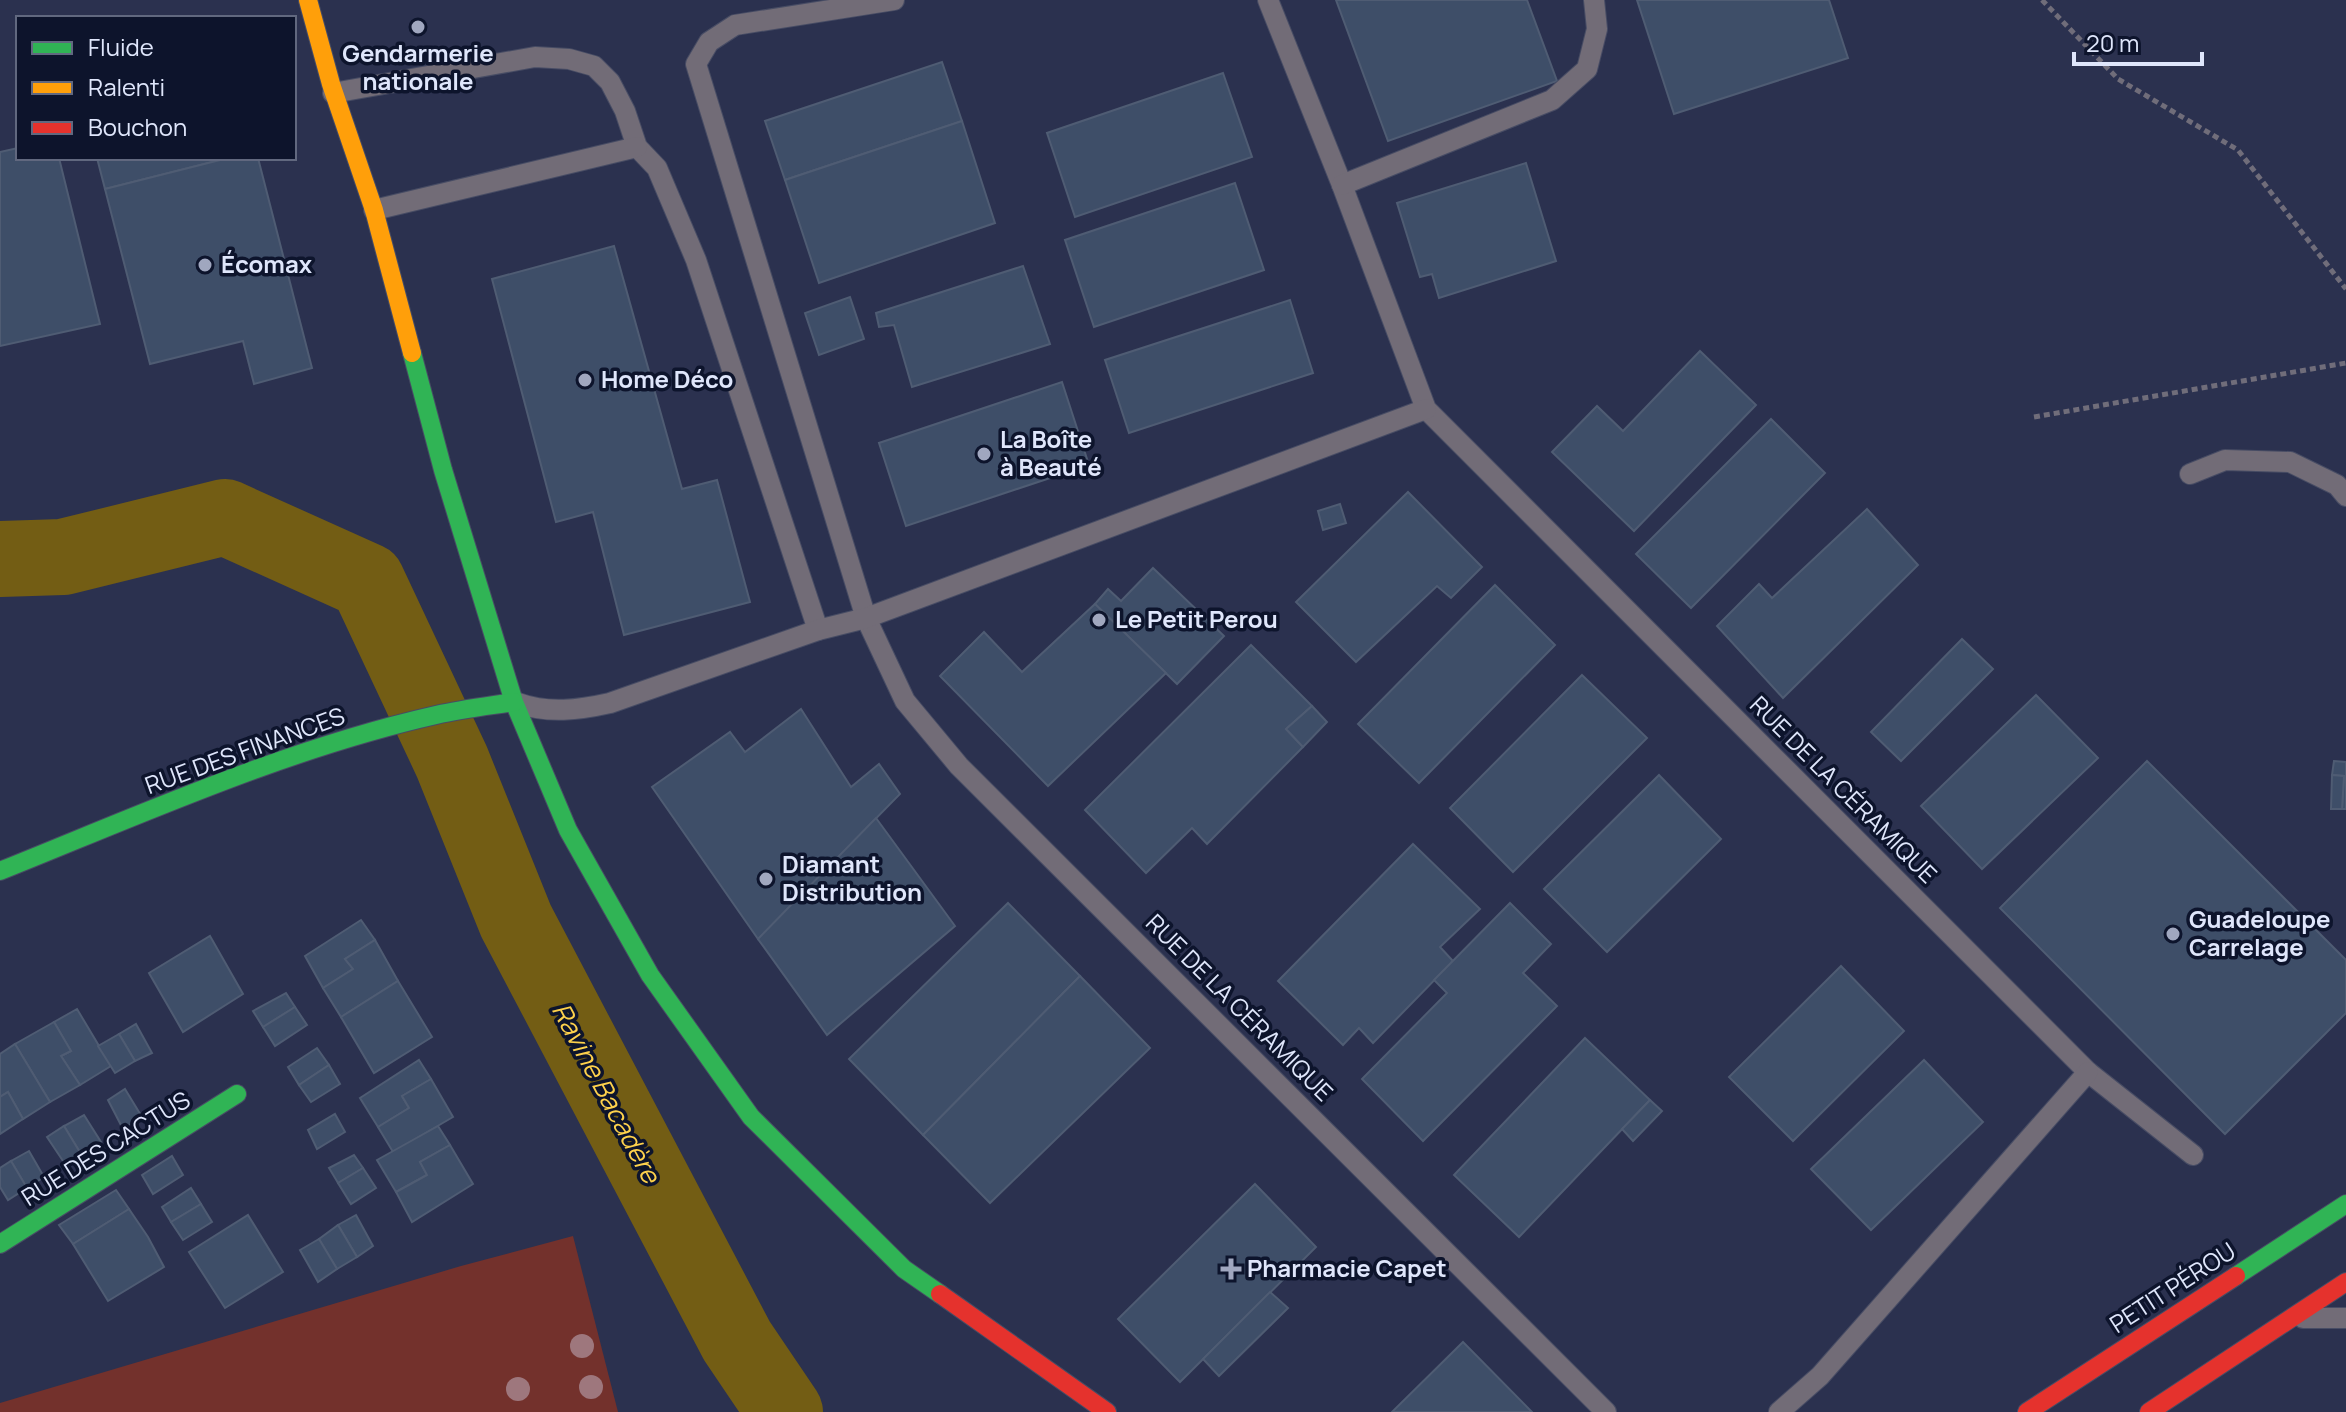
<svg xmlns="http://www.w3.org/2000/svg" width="2346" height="1412" font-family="Manrope,sans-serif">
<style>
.green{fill:#73312c}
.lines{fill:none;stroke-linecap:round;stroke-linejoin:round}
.river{stroke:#735d14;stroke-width:76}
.building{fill:#3e4e68;stroke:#4f5c73;stroke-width:2}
.lane-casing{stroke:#474c64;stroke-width:22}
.fast-casing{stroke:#474c64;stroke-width:20}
.slow-casing{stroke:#474c64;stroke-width:20}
.jam-casing{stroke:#474c64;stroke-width:20}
.path{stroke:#706d7a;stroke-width:5;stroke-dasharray:6 4;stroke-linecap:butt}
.lane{stroke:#726c77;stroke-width:20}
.fast{stroke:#30b455;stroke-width:18}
.slow{stroke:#ff9f0a;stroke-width:18}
.jam{stroke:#e5322d;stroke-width:18}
.tree{fill:#9e777d}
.poi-dot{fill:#a0a7bf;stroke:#0d142c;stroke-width:3}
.labels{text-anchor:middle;stroke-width:7;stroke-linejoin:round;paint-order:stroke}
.poi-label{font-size:24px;font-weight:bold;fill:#dfe6fb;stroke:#0d142c;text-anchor:start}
.street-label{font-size:24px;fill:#dfe6fb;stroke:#0d142c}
.water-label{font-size:26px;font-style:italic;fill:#fdd14c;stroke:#0d142c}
</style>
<rect width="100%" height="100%" fill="#2b314f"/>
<path class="green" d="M 573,1236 L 618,1412 L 0,1412 L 0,1403 L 461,1266 Z"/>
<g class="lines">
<path class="river" d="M 0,559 L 63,557 L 225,517 L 367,581 L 452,762 L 516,921 L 737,1341 L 785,1412"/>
</g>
<g class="building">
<path d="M 1336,0 L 1527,0 L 1557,81 L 1388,141 Z"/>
<path d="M 1637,0 L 1829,0 L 1848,58 L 1674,114 Z"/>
<path d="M 942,62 L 962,121 L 785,180 L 765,121 Z"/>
<path d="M 1223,73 L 1252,157 L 1075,217 L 1047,133 Z"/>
<path d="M 962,121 L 995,223 L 819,283 L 785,180 Z"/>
<path d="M 18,148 L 18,158 L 59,158 L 100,324 L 0,346 L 0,152 Z"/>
<path d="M 97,158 L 228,158 L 105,189 Z"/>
<path d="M 228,158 L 258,158 L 312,368 L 254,384 L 243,341 L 150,364 L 105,189 Z"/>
<path d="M 1526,163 L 1556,261 L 1439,298 L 1432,274 L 1420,277 L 1397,203 Z"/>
<path d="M 1235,183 L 1264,270 L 1094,327 L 1065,240 Z"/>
<path d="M 614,246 L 682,489 L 717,480 L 750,602 L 624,635 L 593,512 L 556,522 L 492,279 Z"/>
<path d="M 1023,266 L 1050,344 L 912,387 L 894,325 L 879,327 L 876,313 Z"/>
<path d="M 850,297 L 864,339 L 819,355 L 805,313 Z"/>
<path d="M 1290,300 L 1313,373 L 1129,433 L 1105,360 Z"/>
<path d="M 1700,351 L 1756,405 L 1634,531 L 1552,452 L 1597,406 L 1623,431 Z"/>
<path d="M 1062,382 L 1089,465 L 906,526 L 879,443 Z"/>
<path d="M 1771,419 L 1825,473 L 1691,608 L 1636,554 Z"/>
<path d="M 1408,492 L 1482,567 L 1451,598 L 1437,586 L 1356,662 L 1296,602 Z"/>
<path d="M 1340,504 L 1346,523 L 1323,530 L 1318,511 Z"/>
<path d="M 1867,509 L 1918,565 L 1783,698 L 1717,626 L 1759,584 L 1772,598 Z"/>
<path d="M 1153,568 L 1224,636 L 1177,684 L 1095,604 L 1108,589 L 1121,601 Z"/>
<path d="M 1495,585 L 1555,645 L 1419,783 L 1358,724 Z"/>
<path d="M 1095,604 L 1166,673 L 1048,786 L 940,676 L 984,632 L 1022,672 Z"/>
<path d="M 1962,639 L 1993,669 L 1901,761 L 1871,732 Z"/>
<path d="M 1251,645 L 1312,706 L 1286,729 L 1303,747 L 1207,844 L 1192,828 L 1146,873 L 1085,810 Z"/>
<path d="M 1582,675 L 1647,738 L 1513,872 L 1450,808 Z"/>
<path d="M 2036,695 L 2098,758 L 1982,869 L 1921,806 Z"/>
<path d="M 1312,706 L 1327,722 L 1303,747 L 1286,729 Z"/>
<path d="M 801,709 L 851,787 L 879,764 L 900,794 L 758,939 L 652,787 L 730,732 L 745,752 Z"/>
<path d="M 2147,761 L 2346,960 L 2346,1013 L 2225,1134 L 2000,908 Z"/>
<path d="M 2334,761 L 2346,762 L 2346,809 L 2342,809 L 2344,776 L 2332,775 Z"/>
<path d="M 1659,775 L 1721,839 L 1607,952 L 1544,889 Z"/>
<path d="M 2332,775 L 2344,776 L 2342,809 L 2331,809 Z"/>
<path d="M 876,818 L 955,926 L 827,1035 L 758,939 Z"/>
<path d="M 1413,844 L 1480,909 L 1440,947 L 1453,961 L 1373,1043 L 1359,1028 L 1343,1045 L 1278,981 Z"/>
<path d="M 1008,903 L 1080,976 L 923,1135 L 849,1059 Z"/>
<path d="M 1510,903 L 1551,944 L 1523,973 L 1557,1006 L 1423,1141 L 1362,1079 L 1447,993 L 1434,980 Z"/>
<path d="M 361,920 L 375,940 L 345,959 L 353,969 L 323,988 L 305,956 Z"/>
<path d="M 210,936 L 243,994 L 183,1032 L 149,973 Z"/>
<path d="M 375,940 L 398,981 L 341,1017 L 323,988 L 353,969 L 345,959 Z"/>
<path d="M 1841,966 L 1904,1031 L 1793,1141 L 1729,1077 Z"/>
<path d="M 1080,976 L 1150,1048 L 990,1203 L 923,1135 Z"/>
<path d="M 398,981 L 432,1037 L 374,1073 L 341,1017 Z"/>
<path d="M 286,993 L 295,1007 L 263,1027 L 253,1011 Z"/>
<path d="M 295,1007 L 307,1025 L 275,1046 L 263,1027 Z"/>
<path d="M 77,1009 L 111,1066 L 80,1085 L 61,1056 L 71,1051 L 54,1022 Z"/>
<path d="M 54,1022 L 71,1051 L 61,1056 L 80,1085 L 50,1102 L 15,1044 Z"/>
<path d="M 136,1024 L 152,1053 L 135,1061 L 119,1034 Z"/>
<path d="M 119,1034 L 135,1061 L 115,1073 L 98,1046 Z"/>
<path d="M 1585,1038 L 1650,1100 L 1519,1237 L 1454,1175 Z"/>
<path d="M 15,1044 L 50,1102 L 23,1119 L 8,1092 L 0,1097 L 0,1054 Z"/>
<path d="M 317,1048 L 329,1065 L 299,1085 L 288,1067 Z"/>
<path d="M 419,1060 L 431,1079 L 402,1096 L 409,1108 L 378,1127 L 360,1098 Z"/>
<path d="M 1924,1060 L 1983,1122 L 1871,1230 L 1811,1169 Z"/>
<path d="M 329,1065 L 340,1084 L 311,1102 L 299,1085 Z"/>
<path d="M 431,1079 L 453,1117 L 393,1152 L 378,1127 L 409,1108 L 402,1096 Z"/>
<path d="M 125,1089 L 142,1117 L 123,1129 L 108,1100 Z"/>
<path d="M 8,1092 L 23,1119 L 0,1134 L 0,1097 Z"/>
<path d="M 1650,1100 L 1662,1111 L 1633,1141 L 1622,1129 Z"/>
<path d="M 335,1114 L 345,1132 L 317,1149 L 308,1130 Z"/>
<path d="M 84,1115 L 101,1142 L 81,1154 L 64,1126 Z"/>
<path d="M 64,1126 L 81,1154 L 65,1164 L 47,1137 Z"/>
<path d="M 438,1126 L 450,1145 L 420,1162 L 427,1175 L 396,1192 L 377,1160 Z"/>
<path d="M 450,1145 L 473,1184 L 412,1222 L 396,1192 L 427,1175 L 420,1162 Z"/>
<path d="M 29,1151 L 44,1177 L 27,1188 L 11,1161 Z"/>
<path d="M 354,1155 L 363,1168 L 338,1183 L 329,1168 Z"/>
<path d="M 172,1156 L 183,1175 L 153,1194 L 142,1175 Z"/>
<path d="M 11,1161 L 27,1188 L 8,1200 L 0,1187 L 0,1168 Z"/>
<path d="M 363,1168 L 376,1188 L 351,1204 L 338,1183 Z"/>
<path d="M 1255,1184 L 1316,1247 L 1180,1382 L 1118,1319 Z"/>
<path d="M 191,1188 L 201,1204 L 171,1222 L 162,1207 Z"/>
<path d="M 116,1190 L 129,1209 L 73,1244 L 59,1225 Z"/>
<path d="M 201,1204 L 212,1222 L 183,1240 L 171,1222 Z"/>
<path d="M 129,1209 L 148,1237 L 164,1267 L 108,1301 L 73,1244 Z"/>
<path d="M 248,1215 L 283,1272 L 225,1308 L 189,1252 Z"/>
<path d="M 356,1215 L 373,1246 L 357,1257 L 338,1225 Z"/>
<path d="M 338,1225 L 357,1257 L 337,1269 L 319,1239 Z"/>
<path d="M 319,1239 L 337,1269 L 318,1282 L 300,1250 Z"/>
<path d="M 1270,1292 L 1288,1308 L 1219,1376 L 1203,1359 Z"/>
<path d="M 1463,1342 L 1532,1412 L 1392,1412 Z"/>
</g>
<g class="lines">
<g class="lane-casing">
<g id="lane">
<path d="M 894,0 L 735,25 L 709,42 L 696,64 L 866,618 L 905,701 L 959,766 L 1606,1412"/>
<path d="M 1268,0 L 1342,185 L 1426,409 L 2088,1072 L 2193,1155"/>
<path d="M 333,93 L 535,57 L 569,59 L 594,66 L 610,82 L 625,111 L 637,147 L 657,168 L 696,260 L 818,630"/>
<path d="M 1342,185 L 1552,100 L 1587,69 L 1597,29 L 1594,0"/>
<path d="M 374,210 L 637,147"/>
<path d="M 2190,474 L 2225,460 L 2290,462 L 2337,485 L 2346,496"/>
<path d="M 518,703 C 548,714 579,710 610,703 L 818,630 L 866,618 L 1426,409"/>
<path d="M 2303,1318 L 2346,1318"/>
<path d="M 1779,1412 L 1820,1376 L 2088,1072"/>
</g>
</g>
<g class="fast-casing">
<g id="fast">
<path d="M 412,353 L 443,470 L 514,702 L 568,830 L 650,975 L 751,1117 L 904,1269 L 940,1294"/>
<path d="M 0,871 C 142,814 286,749 436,715 C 462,709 488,706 514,702"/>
<path d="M 0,1244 L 237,1094"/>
<path d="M 2236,1276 L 2346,1204"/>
</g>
</g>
<g class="slow-casing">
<path id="slow" d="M 308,0 L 331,84 L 374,210 L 412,353"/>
</g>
<g class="jam-casing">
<g id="jam">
<path d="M 940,1294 L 1107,1412"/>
<path d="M 2027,1412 L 2236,1276"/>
<path d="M 2149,1412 L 2346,1282"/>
</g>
</g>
<g class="path">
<path d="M 2042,0 L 2118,79 L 2238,150 L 2346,289"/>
<path d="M 2034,417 L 2346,363"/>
</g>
<use href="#lane" class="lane"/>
<use href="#fast" class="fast"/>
<use href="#slow" class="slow"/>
<use href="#jam" class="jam"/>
</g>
<g class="tree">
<circle cx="582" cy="1346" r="12"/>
<circle cx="591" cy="1387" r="12"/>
<circle cx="518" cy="1389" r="12"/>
</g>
<g class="poi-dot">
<circle cx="418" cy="27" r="8"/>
<circle cx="205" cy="265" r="8"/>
<circle cx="585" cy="380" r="8"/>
<circle cx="984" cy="454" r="8"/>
<circle cx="1099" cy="620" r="8"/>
<circle cx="766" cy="879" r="8"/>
<circle cx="2173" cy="934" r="8"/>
<path d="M1227 1257h8v8h8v8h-8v8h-8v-8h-8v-8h8z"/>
</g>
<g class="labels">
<g class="poi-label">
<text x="418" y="62" text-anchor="middle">Gendarmerie<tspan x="418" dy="28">nationale</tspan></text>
<text x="221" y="273">Écomax</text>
<text x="601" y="388">Home Déco</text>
<text x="1000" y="448">La Boîte<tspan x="1000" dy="28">à Beauté</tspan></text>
<text x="1115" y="628">Le Petit Perou</text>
<text x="782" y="873">Diamant<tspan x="782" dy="28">Distribution</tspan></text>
<text x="2189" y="928">Guadeloupe<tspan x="2189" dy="28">Carrelage</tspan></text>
<text x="1247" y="1277">Pharmacie Capet</text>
</g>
<g class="street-label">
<text transform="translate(245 751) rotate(-20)" y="8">RUE DES FINANCES</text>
<text transform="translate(1843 790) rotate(45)" y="8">RUE DE LA CÉRAMIQUE</text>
<text transform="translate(1239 1008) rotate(45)" y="8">RUE DE LA CÉRAMIQUE</text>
<text transform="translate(106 1149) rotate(-32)" y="8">RUE DES CACTUS</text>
<text transform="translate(2173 1288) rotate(-33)" y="8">PETIT PÉROU</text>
</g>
<g class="water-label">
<text transform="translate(606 1093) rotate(62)" y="9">Ravine Bacadère</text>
</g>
</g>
<rect x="16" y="16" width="280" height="144" fill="#0d142c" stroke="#61687f" stroke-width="2"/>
<rect x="32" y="42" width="40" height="12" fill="#30b455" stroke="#61687f" stroke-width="2"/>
<text x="88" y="56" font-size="24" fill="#dfe6fb">Fluide</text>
<rect x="32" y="82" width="40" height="12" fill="#ff9f0a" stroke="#61687f" stroke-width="2"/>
<text x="88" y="96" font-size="24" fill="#dfe6fb">Ralenti</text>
<rect x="32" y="122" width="40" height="12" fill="#e5322d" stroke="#61687f" stroke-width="2"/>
<text x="88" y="136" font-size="24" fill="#dfe6fb">Bouchon</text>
<path d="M2074 52v12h128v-12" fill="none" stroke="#dfe6fb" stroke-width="4"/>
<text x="2086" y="52" font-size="24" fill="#dfe6fb" stroke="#0d142c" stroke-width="6" paint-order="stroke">20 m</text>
</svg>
